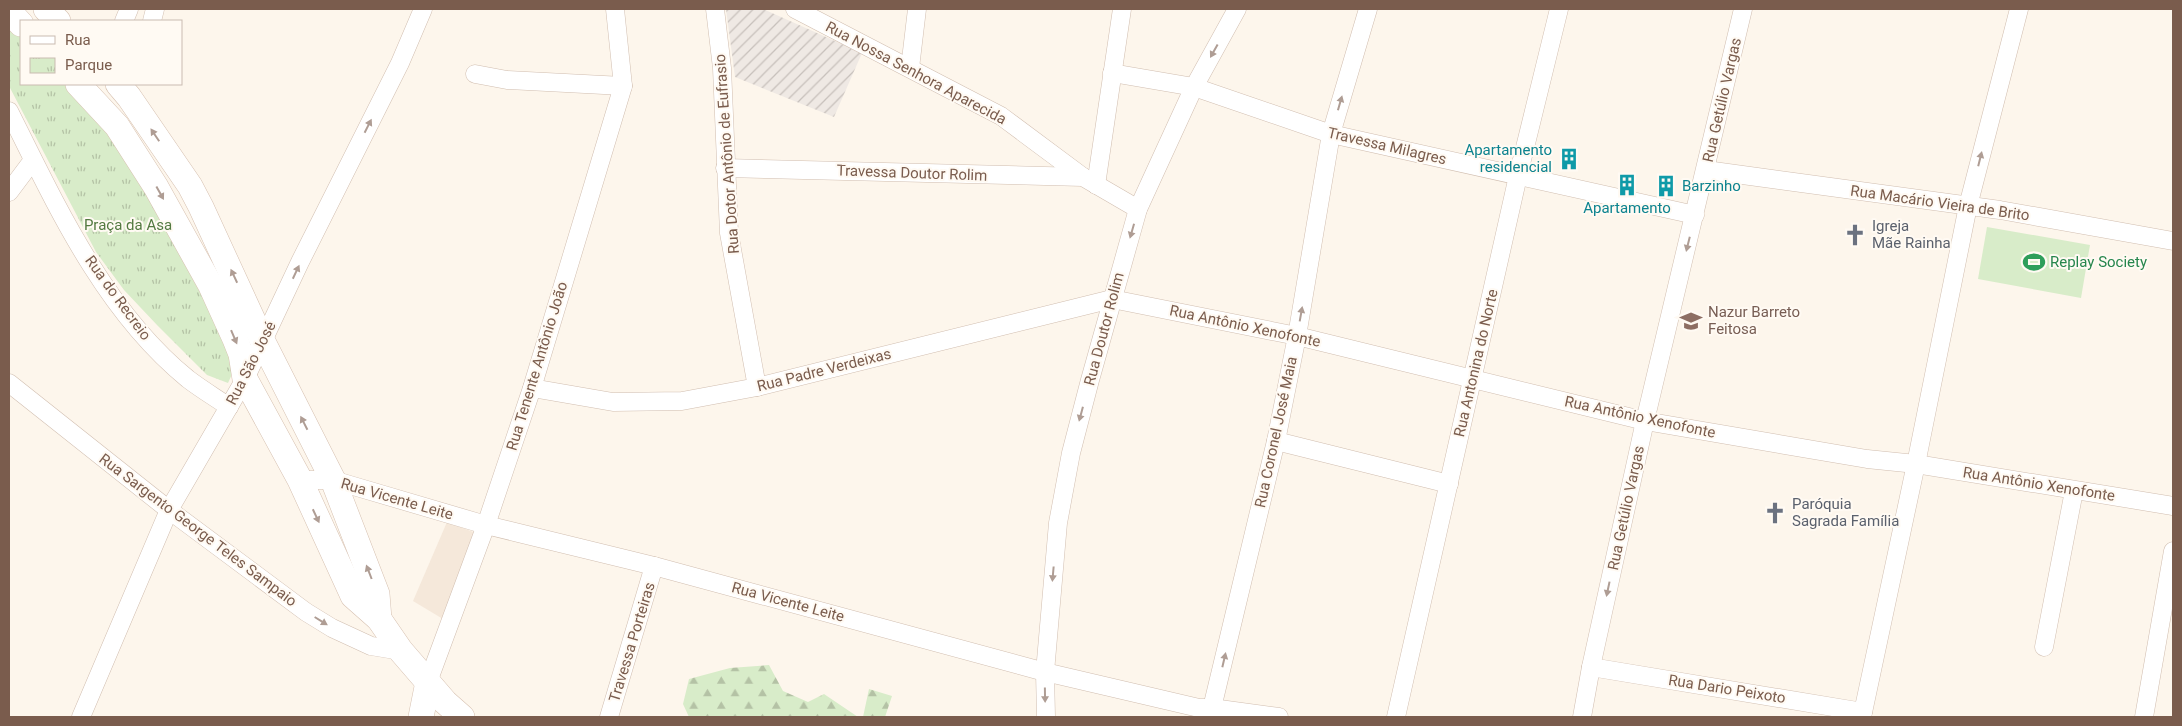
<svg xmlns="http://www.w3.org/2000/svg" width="2182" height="726" font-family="Roboto,sans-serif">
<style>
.residential{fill:#f5e8da}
.industrial{fill:url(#industrial-furrows)}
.grass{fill:#d8ecc9}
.forest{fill:url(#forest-firs)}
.park{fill:url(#park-tufts)}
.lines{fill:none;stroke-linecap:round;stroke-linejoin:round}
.street-casing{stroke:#d1beb0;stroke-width:19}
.secondary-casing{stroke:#d6c0b0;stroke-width:26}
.street{stroke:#fff;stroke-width:18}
.secondary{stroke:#fff;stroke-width:25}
.oneway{fill:#af9d94}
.labels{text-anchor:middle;stroke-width:4;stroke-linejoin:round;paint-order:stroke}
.street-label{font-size:15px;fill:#7a5c4d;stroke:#fffaf3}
.culture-label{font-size:15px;fill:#0d838f;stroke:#fffaf3;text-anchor:end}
.park-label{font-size:15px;fill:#537a41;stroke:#fffaf3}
.worship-label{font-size:15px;fill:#5b616d;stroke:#fffaf3;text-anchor:start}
.leisure-label{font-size:15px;fill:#27864d;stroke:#fffaf3;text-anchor:start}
.education-label{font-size:15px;fill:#785e54;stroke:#fffaf3;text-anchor:start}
</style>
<defs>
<pattern id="industrial-furrows" width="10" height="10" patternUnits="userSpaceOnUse" patternTransform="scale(1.25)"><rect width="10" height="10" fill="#efe9e4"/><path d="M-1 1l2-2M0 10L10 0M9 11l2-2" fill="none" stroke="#c7c0bb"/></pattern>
<pattern id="forest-firs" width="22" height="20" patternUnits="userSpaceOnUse" patternTransform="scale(1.25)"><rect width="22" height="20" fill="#d8ecc9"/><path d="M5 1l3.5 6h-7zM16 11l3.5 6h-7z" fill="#b4c2a5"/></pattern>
<pattern id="park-tufts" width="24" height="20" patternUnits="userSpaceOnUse" patternTransform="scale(1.25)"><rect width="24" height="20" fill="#d8ecc9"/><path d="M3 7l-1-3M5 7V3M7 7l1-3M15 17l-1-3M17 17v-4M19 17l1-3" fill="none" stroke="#b4c2a5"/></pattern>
</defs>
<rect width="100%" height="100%" fill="#fdf6ec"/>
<path class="residential" d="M 447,522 L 476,533 L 443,619 L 413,601 Z"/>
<path class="industrial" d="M 726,9 L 763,9 L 862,53 L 834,117 L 735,77 Z"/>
<path class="grass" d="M 1987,227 L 2090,245 L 2081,298 L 1978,279 Z"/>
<g class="forest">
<path d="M 769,665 L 783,691 L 808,702 L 824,694 L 858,717 L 689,717 L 683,704 L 689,679 L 730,668 Z"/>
<path d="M 869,689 L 892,696 L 885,717 L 863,717 Z"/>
</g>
<path class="park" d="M 9,12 L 21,25 L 21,84 L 76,84 L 99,109 L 238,361 L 228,383 L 207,375 L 157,325 L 124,290 L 96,252 L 9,86 Z"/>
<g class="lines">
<g class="street-casing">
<g id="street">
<path d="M 715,9 L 722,68 L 729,233 L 757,387"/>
<path d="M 795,9 L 1001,116 L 1083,177"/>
<path d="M 124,21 L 129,9"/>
<path d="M 152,21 L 155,9"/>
<path d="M 910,68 L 917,9"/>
<path d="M 1112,73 L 1194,87 L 1331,134 L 1695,215"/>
<path d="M 475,74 L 507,80 L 623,86"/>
<path d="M 9,111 C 56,205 104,311 188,379 C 201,389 216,398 229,407"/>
<path d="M 725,168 L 1083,177 L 1138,209"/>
<path d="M 1706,170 L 2000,210 L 2173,241"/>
<path d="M 1096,185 L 1122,9"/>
<path d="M 9,192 L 33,160"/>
<path d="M 9,383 L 169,510 L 306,612 L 332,628 L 371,646 L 401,651"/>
<path d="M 532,388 L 613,402 L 682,401 L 757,387 L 1112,299 L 1297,336 L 1645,421 L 1867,459 L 1916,464 L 2173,506"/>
<path d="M 1276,441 L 1449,484"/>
<path d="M 300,480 L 333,480 L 486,525 L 654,566 L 1045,672 L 1199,708 L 1212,708 L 1279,717"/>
<path d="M 2044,647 L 2074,491"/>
<path d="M 1591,667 L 1863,712"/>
<path d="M 428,682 L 486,525 L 532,388 L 623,86 L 615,9"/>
<path d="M 1212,708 L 1276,441 L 1297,336 L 1331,134 L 1368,9"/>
<path d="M 81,717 L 169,510 L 245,379 L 300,262 L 400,63 L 423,9"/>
<path d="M 609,717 L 654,566"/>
<path d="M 1046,717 L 1045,672 L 1058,523 L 1071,453 L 1090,380 L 1138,209 L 1194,87 L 1237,9"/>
<path d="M 1396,717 L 1518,176 L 1559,9"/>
<path d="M 1582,717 L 1591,667 L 1645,421 L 1743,9"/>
<path d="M 1862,717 L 1916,464 L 1968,206 L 2019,9"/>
<path d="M 2144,717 L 2173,551"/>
</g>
</g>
<g class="secondary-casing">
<g id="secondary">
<path d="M 46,9 L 58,21"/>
<path d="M 9,11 L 21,24"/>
<path d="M 78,84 L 117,126 L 156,187 L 211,286 L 235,339 L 241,354 L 245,379 L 300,480 L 353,596 L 379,619 L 401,651 L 445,702 L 462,717"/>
<path d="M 118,84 L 129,97 L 190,186 L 201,207 L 263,342 L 333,480 L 377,594 L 379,619"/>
<path d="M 421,717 L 428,682"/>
</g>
</g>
<use href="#street" class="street"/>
<use href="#secondary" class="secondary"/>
</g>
<defs><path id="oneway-solid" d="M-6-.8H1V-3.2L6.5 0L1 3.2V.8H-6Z" transform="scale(1.25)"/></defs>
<g class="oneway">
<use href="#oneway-solid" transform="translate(1214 51) rotate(119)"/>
<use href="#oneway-solid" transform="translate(1340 103) rotate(-74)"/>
<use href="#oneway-solid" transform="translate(368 126) rotate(-63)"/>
<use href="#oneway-solid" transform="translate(155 135) rotate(-124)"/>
<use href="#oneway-solid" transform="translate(1980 159) rotate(-76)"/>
<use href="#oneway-solid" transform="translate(160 193) rotate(61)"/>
<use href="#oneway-solid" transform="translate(1132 231) rotate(106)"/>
<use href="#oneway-solid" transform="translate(1688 244) rotate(104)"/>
<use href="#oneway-solid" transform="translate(296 272) rotate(-65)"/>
<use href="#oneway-solid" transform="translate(234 276) rotate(-115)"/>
<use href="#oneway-solid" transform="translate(1301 314) rotate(-80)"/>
<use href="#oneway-solid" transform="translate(234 337) rotate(67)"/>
<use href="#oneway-solid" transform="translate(1081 414) rotate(105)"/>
<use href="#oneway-solid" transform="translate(304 423) rotate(-117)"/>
<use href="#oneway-solid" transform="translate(316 516) rotate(65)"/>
<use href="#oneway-solid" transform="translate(369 572) rotate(-111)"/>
<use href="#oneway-solid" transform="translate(1053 574) rotate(95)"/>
<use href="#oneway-solid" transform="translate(1608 589) rotate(102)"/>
<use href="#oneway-solid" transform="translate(321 621) rotate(32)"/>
<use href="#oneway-solid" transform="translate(1224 660) rotate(-77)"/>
<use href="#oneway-solid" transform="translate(1045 695) rotate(89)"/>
</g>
<defs>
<g id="building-bare" transform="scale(1.725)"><path d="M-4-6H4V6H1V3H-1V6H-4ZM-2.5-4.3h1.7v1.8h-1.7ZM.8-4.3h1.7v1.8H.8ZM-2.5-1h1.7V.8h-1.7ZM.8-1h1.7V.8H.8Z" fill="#0f9aa8" stroke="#fffaf3" stroke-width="2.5" paint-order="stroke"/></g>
<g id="church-bare" transform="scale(1.725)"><path d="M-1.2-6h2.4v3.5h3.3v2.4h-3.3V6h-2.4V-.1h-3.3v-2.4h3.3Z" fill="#6b7280" stroke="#fffaf3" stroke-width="2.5" paint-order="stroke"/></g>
<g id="stadium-bare" transform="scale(1.725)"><path d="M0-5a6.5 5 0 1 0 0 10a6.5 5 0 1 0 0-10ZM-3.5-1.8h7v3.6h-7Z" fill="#2e9e5b" stroke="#fffaf3" stroke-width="2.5" paint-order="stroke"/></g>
<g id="school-bare" transform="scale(1.725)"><path d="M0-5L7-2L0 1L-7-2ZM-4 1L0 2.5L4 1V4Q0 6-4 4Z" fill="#8d6e63" stroke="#fffaf3" stroke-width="2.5" paint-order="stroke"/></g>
</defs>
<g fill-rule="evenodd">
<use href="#building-bare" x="1569" y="159"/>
<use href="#building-bare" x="1627" y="185"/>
<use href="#building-bare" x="1666" y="186"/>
<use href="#church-bare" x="1855" y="235"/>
<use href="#stadium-bare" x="2034" y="262"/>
<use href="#school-bare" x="1691" y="321"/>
<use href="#church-bare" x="1775" y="513"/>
</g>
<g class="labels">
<g class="street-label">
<text transform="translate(916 73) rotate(28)" y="5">Rua Nossa Senhora Aparecida</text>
<text transform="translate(1722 100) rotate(-77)" y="5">Rua Getúlio Vargas</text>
<text transform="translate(1387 146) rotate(13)" y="5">Travessa Milagres</text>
<text transform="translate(727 154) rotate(-94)" y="5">Rua Dotor Antônio de Eufrasio</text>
<text transform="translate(912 173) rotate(2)" y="5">Travessa Doutor Rolim</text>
<text transform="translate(1940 203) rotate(8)" y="5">Rua Macário Vieira de Brito</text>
<text transform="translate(118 298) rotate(54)" y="5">Rua do Recreio</text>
<text transform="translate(1245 326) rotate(12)" y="5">Rua Antônio Xenofonte</text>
<text transform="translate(1104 329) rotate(-75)" y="5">Rua Doutor Rolim</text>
<text transform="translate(251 363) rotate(-63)" y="5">Rua São José</text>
<text transform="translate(1476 363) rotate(-77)" y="5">Rua Antonina do Norte</text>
<text transform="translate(537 366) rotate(-73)" y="5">Rua Tenente Antônio João</text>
<text transform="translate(824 370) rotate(-14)" y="5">Rua Padre Verdeixas</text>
<text transform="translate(1640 417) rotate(12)" y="5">Rua Antônio Xenofonte</text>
<text transform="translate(1276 432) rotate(-78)" y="5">Rua Coronel José Maia</text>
<text transform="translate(2039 484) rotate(9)" y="5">Rua Antônio Xenofonte</text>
<text transform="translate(397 499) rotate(16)" y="5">Rua Vicente Leite</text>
<text transform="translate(1626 508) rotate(-78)" y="5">Rua Getúlio Vargas</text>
<text transform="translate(198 530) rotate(37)" y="5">Rua Sargento George Teles Sampaio</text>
<text transform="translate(788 602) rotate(15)" y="5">Rua Vicente Leite</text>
<text transform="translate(632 642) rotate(-73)" y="5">Travessa Porteiras</text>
<text transform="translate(1727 689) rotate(9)" y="5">Rua Dario Peixoto</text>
</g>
<g class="culture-label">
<text x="1552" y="155">Apartamento<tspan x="1552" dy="17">residencial</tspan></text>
<text x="1682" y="191" text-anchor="start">Barzinho</text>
<text x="1627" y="213" text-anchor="middle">Apartamento</text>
</g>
<g class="park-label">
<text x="128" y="230">Praça da Asa</text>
</g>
<g class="worship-label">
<text x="1872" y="231">Igreja<tspan x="1872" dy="17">Mãe Rainha</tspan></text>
<text x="1792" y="509">Paróquia<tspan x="1792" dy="17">Sagrada Família</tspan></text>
</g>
<g class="leisure-label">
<text x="2050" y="267">Replay Society</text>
</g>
<g class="education-label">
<text x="1708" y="317">Nazur Barreto<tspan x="1708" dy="17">Feitosa</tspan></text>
</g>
</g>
<rect width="2182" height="726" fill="none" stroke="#7a5c4d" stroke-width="20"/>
<rect x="20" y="20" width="162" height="65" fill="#fffaf3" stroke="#cabbb1"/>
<rect x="30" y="36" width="25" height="8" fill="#ffffff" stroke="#cabbb1"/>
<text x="65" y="45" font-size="15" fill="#7a5c4d">Rua</text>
<rect x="30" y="58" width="25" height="15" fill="url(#park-tufts)" stroke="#cabbb1"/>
<text x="65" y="70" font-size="15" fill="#7a5c4d">Parque</text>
</svg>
